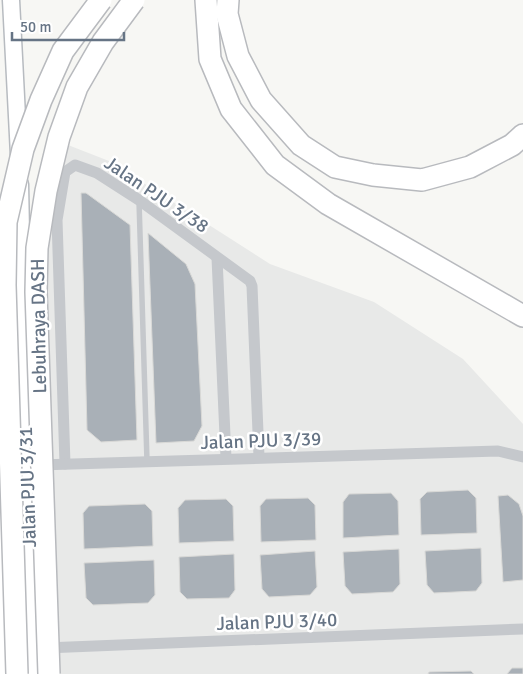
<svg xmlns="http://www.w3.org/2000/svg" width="523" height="674" font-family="Signika,sans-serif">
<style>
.built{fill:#e8e9e8}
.building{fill:#a9b0b7;stroke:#d9d9d7}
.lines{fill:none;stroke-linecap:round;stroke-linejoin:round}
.secondary-casing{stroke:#b7bbc0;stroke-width:19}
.highway-casing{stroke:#b8babe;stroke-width:24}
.lane{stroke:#c5c8cc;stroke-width:5.5}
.street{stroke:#c5c8cc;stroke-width:11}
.secondary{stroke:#fff;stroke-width:16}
.highway{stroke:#fff;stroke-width:21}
.highway-bridge-casing{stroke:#b8babe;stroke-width:24;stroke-linecap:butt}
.highway-bridge{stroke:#fff;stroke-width:21}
.labels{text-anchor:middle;stroke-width:5;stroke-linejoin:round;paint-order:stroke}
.street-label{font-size:19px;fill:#667485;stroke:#fff}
</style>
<rect width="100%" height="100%" fill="#f7f7f4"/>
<path class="built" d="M 68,145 L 109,161 L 270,264 L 374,302 L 463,359 L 523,424 L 523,674 L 45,674 L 42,176 Z"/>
<g class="building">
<path d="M 81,193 L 86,193 L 130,225 L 137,440 L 101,442 L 87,430 Z"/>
<path d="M 148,233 L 186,264 L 195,284 L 202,426 L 194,441 L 156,443 Z"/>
<path d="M 468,490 L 476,498 L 477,533 L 421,535 L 420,499 L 427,492 Z"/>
<path d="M 391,493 L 398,501 L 399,535 L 343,538 L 343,502 L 349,494 Z"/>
<path d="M 508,495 L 519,504 L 523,516 L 523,580 L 503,582 L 498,496 Z"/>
<path d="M 308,498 L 315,505 L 316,540 L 261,542 L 260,506 L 266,499 Z"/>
<path d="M 226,499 L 233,506 L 234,541 L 179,543 L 178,508 L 185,500 Z"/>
<path d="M 145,504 L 152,511 L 153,546 L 84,549 L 83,513 L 89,506 Z"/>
<path d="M 481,548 L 482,583 L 476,591 L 434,593 L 427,585 L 425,551 Z"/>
<path d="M 399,549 L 400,584 L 393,592 L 352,594 L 345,586 L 343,552 Z"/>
<path d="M 315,551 L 317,587 L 310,595 L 269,597 L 262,589 L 260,555 Z"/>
<path d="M 234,554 L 235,590 L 229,598 L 187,599 L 180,592 L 179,557 Z"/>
<path d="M 154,560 L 155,595 L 148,603 L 93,605 L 86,598 L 84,563 Z"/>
<path d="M 512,668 L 523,668 L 523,674 L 507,674 Z"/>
<path d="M 471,671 L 474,674 L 428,674 L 429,672 Z"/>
</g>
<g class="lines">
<g class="secondary-casing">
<g id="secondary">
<path d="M 11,0 L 19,155"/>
<path d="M 20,184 L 26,466 L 34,674"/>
<path d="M 0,512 L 5,674"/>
</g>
</g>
<g class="highway-casing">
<g id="highway">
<path d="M 206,0 L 210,59 L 231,109 L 275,165 L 328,204 L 523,316"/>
<path d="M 228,0 L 227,14 L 238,56 L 261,100 L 301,145 L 335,167 L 373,175 L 422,180 L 470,167 L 512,145 L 523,135"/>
</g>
</g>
<path class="lane" d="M 139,201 L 147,461"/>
<g class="street">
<path d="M 217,258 L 226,458"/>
<path d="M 65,464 L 57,220 L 65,172 L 75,165 L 97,173 L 139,200 L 250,281 L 252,286 L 259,457"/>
<path d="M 39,465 L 498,451 L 523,457"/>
<path d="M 45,648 L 523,629"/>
</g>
<use href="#secondary" class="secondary"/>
<use href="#highway" class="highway"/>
<g class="highway-bridge-casing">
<g id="highway-bridge">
<path d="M 17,674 L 5,285 L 6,222 L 23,149 L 41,100 L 63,51 L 101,0"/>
<path d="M 49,674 L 36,292 L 37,248 L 46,191 L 59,137 L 77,87 L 103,42 L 134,0"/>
</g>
</g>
<use href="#highway-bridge" class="highway-bridge"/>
</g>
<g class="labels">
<g class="street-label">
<text transform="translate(157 194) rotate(34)" y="7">Jalan PJU 3/38</text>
<text transform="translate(38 326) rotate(-91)" y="7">Lebuhraya DASH</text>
<text transform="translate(261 440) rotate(-2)" y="7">Jalan PJU 3/39</text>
<text transform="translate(27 487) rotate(-92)" y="7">Jalan PJU 3/31</text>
<text transform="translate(277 621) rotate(-2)" y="7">Jalan PJU 3/40</text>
</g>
</g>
<path d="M12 32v8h112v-8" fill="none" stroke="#667485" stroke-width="2.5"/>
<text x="20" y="32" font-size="15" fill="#667485" stroke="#ffffff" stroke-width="4" paint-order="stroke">50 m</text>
</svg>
